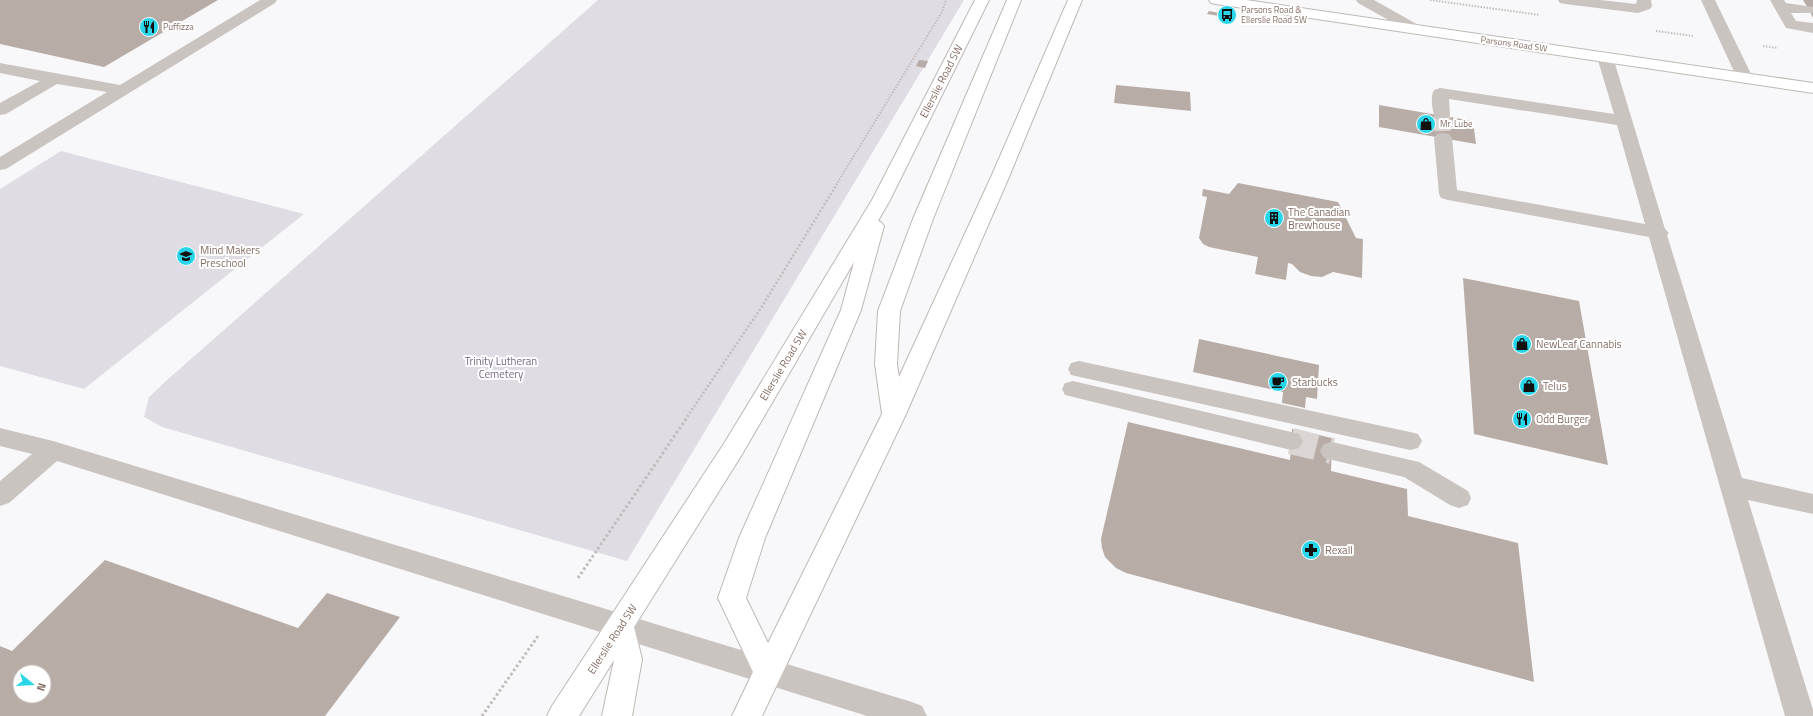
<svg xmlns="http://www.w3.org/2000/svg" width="1813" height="716" font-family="'Titillium Web',sans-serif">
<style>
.green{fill:#dfdce4}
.building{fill:#b8aca7;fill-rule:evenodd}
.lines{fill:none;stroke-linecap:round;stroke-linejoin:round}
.minor-tunnel-far1{stroke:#dbd6d4;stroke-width:16;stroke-dasharray:16 8;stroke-linecap:butt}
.minor-tunnel{stroke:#dbd6d4;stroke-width:26;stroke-dasharray:26 13;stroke-linecap:butt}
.major-casing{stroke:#beb8b4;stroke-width:2}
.path-far2{stroke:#c2bdbb;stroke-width:2;stroke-dasharray:1.5 1.5;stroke-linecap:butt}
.path-far1{stroke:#c2bdbb;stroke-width:2.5;stroke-dasharray:2 2;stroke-linecap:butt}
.path{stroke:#c2bdbb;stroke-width:3;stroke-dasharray:2.5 2.5;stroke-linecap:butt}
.minor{fill:#cac4c1;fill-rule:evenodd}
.major{fill:#fff;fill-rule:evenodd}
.labels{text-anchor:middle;stroke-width:4;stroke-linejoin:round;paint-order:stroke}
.far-poi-label{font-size:9px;fill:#846e64;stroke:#fff;text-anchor:start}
.far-street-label{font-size:9px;fill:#846e64;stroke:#fff}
.street-label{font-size:11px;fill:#846e64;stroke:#fff}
.poi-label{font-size:11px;fill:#846e64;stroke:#fff;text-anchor:start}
.park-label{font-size:11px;fill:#786780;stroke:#fff}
</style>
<rect width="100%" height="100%" fill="#f8f8fa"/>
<g class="green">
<path d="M 598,0 L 964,0 L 627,561 L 162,427 L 144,417 L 149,397 L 166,381 Z"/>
<path d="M 61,151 L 304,214 L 84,389 L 0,366 L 0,189 Z"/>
</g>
<g class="building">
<path d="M 0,0 L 218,0 L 104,67 L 0,44 Z"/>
<path d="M 1803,0 L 1813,0 L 1813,18 L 1809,10 Z"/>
<path d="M 1209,11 L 1220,13 L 1219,16 L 1207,14 Z"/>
<path d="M 919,60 L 928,61 L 925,68 L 916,66 Z"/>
<path d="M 1116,85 L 1190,92 L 1191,111 L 1114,103 Z"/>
<path d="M 1379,105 L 1473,121 L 1476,144 L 1379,127 Z"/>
<path d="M 1238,183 L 1338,202 L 1356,238 L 1363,239 L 1362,278 L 1333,272 L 1322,277 L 1311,276 L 1300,272 L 1292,264 L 1288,263 L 1286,280 L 1255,274 L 1258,257 L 1209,247 L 1203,244 L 1199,238 L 1207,197 L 1202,196 L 1203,189 L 1229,194 Z"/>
<path d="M 1463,278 L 1579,301 L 1608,465 L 1474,434 Z"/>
<path d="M 1199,339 L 1319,365 L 1317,399 L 1306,397 L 1305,408 L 1282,403 L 1283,392 L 1193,372 Z"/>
<path d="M 1128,422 L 1290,460 L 1292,429 L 1332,438 L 1331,471 L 1407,489 L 1408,516 L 1518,543 L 1534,682 L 1126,573 L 1116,568 L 1105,557 L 1102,548 L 1101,539 Z"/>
<path d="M 105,560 L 298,628 L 327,593 L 400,617 L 325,716 L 0,716 L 0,646 L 12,651 ZM 20,672 L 44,672 L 44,696 L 20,696 Z"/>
</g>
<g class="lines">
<path class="minor-tunnel-far1" d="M 1442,115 L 1443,138"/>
<path class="minor-tunnel" d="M 1291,441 L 1332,451"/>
<g class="major-casing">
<g id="major">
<path d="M 975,0 L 989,0 L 890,200 L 878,221 L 881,222 L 884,226 L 861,310 L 765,538 L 746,598 L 768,643 L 882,414 L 875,364 L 878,311 L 913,219 L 1007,0 L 1021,0 L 933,219 L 900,311 L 897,364 L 899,377 L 991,177 L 1068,0 L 1082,0 L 1009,177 L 906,414 L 762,716 L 732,716 L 753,672 L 718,598 L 739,538 L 841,310 L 854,262 L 741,456 L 634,627 L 642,659 L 632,716 L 602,716 L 614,660 L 579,716 L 547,716 L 552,706 L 725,442 L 872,200 Z"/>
<path d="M 1209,0 L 1246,0 L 1813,83 L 1813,93 L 1216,4 L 1211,3 Z"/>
</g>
</g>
<g class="path-far2">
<path d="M 1430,0 L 1540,15"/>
<path d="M 1656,31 L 1693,36"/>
<path d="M 1763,46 L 1778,48"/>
<path d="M 836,185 L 942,12 L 946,0"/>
</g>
<path class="path-far1" d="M 685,420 L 761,308 L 837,184"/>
<g class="path">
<path d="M 578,578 L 686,419"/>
<path d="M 482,716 L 538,636"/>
</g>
<g class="minor">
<path d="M 260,0 L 277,0 L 275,3 L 6,169 L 0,170 L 0,157 L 107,92 L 57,84 L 6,114 L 0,115 L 0,103 L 40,81 L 0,73 L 0,63 L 120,85 Z"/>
<path d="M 1356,0 L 1374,0 L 1420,26 L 1423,29 L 1420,32 L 1415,34 L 1410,32 L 1358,3 Z"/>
<path d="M 1558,0 L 1600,0 L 1636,4 L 1637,0 L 1651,0 L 1652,6 L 1650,9 L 1638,13 L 1565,4 L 1560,3 Z"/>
<path d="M 1701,0 L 1715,0 L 1753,78 L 1751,81 L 1745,83 L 1739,81 L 1737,78 Z"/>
<path d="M 1770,0 L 1784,0 L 1786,3 L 1813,7 L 1813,13 L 1791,13 L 1796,21 L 1813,23 L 1813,33 L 1786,28 Z"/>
<path d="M 1605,52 L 1611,54 L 1613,57 L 1665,229 L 1669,233 L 1667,235 L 1742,478 L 1813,494 L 1813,514 L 1748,500 L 1813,710 L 1813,716 L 1785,716 L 1649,237 L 1448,200 L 1441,198 L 1439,194 L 1434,138 L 1437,134 L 1443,133 L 1449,134 L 1452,138 L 1457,190 L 1645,224 L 1617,125 L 1449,99 L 1450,115 L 1448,119 L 1442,120 L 1436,119 C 1432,112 1430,96 1434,90 L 1440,88 L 1614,114 L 1597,57 L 1599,54 Z"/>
<path d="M 1079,361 L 1410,432 L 1418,434 L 1422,441 L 1418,448 L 1410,450 L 1071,375 L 1068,369 L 1071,363 Z"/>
<path d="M 1073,381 L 1291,432 L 1299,434 L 1303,441 L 1299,448 L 1291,450 L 1065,395 L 1062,389 L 1065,383 Z"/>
<path d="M 0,428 L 53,441 L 912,702 L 922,706 L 927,716 L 867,716 L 57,461 L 9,503 L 0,506 L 0,481 L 32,454 L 0,446 Z"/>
<path d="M 1332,442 L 1419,462 L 1468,491 L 1471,498 L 1468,505 L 1459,508 L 1450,505 L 1404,477 L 1324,458 L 1320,451 L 1324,444 Z"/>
</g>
<use href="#major" class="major"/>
</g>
<defs>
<g id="bus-disc" transform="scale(1)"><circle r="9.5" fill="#29d5e9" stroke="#fff"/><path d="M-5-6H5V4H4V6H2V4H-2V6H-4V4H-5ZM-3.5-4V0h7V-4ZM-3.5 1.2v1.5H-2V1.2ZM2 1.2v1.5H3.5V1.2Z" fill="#111"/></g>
<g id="restaurant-disc" transform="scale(1)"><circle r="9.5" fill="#29d5e9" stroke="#fff"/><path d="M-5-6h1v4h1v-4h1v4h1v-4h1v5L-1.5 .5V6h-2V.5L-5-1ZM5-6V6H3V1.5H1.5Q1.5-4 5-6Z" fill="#111"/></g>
<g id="shop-disc" transform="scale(1)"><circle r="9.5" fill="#29d5e9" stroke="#fff"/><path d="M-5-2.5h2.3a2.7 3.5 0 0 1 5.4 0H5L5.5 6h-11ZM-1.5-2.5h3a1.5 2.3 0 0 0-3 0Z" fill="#111"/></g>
<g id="building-disc" transform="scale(1)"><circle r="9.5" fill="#29d5e9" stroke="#fff"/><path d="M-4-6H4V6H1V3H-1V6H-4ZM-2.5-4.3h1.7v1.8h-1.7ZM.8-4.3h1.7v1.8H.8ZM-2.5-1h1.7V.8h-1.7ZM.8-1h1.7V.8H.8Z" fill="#111"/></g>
<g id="school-disc" transform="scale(1)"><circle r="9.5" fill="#29d5e9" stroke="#fff"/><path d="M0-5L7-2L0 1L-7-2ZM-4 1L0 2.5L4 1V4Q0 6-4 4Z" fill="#111"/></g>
<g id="cafe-disc" transform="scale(1)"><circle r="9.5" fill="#29d5e9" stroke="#fff"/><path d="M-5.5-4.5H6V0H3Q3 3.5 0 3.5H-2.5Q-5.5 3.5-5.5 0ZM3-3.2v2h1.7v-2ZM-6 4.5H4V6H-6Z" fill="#111"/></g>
<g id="pharmacy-disc" transform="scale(1)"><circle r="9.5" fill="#29d5e9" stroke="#fff"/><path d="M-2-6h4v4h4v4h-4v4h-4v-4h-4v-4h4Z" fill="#111"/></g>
</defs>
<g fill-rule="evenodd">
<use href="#bus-disc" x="1227" y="15"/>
<use href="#restaurant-disc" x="149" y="27"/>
<use href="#shop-disc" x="1426" y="124"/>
<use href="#building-disc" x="1274" y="218"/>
<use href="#school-disc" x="186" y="256"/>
<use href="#shop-disc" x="1522" y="344"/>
<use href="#cafe-disc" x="1278" y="382"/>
<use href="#shop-disc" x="1529" y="386"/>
<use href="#restaurant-disc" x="1522" y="419"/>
<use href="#pharmacy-disc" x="1311" y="550"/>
</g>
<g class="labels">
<g class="far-poi-label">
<text x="1241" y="13">Parsons Road &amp;<tspan x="1241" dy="10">Ellerslie Road SW</tspan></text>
<text x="163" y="30">Puffizza</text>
<text x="1440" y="127">Mr. Lube</text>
</g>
<g class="far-street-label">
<text transform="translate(1514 44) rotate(8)" y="3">Parsons Road SW</text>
</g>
<g class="street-label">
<text transform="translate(941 81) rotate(-63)" y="4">Ellerslie Road SW</text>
<text transform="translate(783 365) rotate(-59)" y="4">Ellerslie Road SW</text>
<text transform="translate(612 639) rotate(-57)" y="4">Ellerslie Road SW</text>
</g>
<g class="poi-label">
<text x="1288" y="216">The Canadian<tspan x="1288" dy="13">Brewhouse</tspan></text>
<text x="200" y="254">Mind Makers<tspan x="200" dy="13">Preschool</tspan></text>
<text x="1536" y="348">NewLeaf Cannabis</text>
<text x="1292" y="386">Starbucks</text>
<text x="1543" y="390">Telus</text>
<text x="1536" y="423">Odd Burger</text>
<text x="1325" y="554">Rexall</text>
</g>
<g class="park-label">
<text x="501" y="365">Trinity Lutheran<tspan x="501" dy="13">Cemetery</tspan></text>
</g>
</g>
<g transform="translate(32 684) rotate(108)"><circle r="19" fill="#ffffff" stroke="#cec5c1"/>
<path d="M0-3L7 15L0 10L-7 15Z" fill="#29d5e9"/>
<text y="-6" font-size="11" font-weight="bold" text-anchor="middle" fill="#846e64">N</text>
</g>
</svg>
